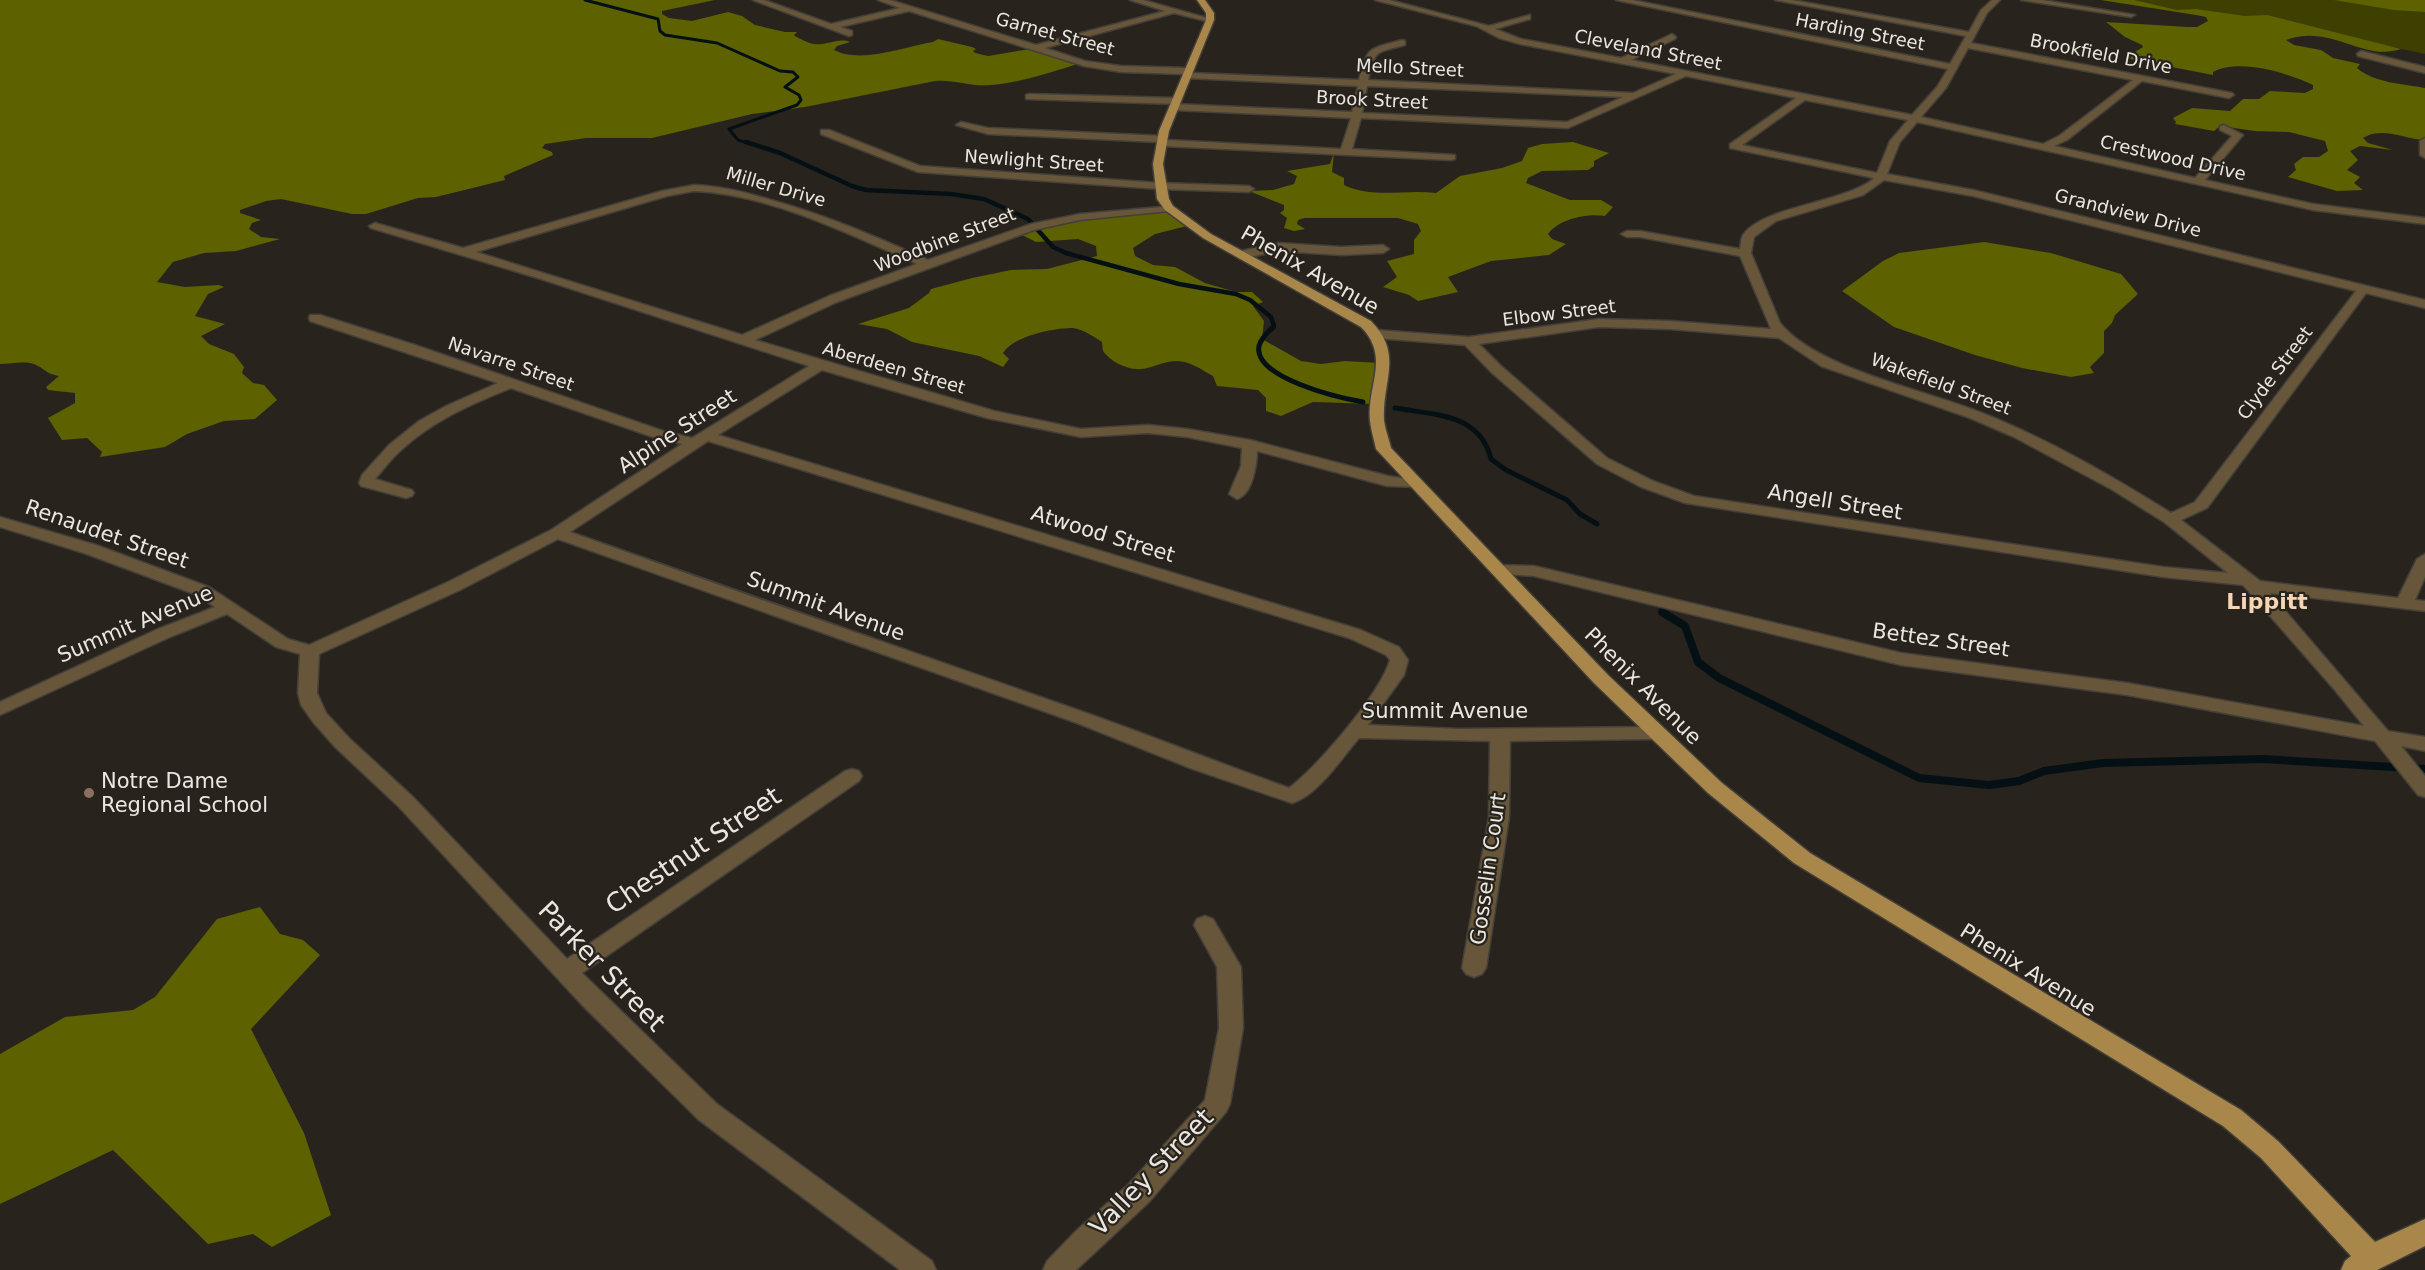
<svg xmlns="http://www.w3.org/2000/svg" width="2425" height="1270" font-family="'DejaVu Sans',sans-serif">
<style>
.green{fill:#3d4000}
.forest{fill:#5d6100}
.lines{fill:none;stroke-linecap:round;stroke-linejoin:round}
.stream-far3{stroke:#051015;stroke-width:3}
.stream-far2{stroke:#051015;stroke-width:4.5}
.stream-far1{stroke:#051015;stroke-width:5}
.stream{stroke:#051015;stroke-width:8}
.minor-casing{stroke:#433f39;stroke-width:3}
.major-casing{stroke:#433f39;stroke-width:3}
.minor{fill:#67563a;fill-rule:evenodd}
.major{fill:#a9864a;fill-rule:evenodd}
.education-dot{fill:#8d6e63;stroke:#28241d;stroke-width:2}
.labels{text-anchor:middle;stroke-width:4.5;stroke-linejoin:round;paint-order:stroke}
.far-street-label{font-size:18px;fill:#eae7e3;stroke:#28241d}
.street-label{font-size:21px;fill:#eae7e3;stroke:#28241d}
.poi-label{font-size:21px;fill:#eae7e3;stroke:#28241d;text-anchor:start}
.neighbourhood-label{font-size:22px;font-weight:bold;fill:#f7d5b2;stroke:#28241d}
.near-street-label{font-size:26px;fill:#eae7e3;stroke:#28241d}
</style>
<rect width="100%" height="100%" fill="#28241d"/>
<path class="green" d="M 2101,0 L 2425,0 L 2425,54 L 2347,37 Z"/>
<g class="forest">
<path d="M 0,0 L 715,0 L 662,11 L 662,14 L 669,18 L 692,21 L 728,12 L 742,16 L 755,25 L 785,32 L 797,32 L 794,35 L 795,36 C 801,39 807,43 814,44 C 826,46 839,37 850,42 L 837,46 L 834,50 C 861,64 904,47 933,42 L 938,39 L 972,47 L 976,49 L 973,51 L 975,53 L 988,56 L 1036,48 L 1081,63 C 1051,72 1021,83 990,85 C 971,87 954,79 935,81 L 805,107 L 752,114 L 652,138 L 586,138 L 545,144 L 542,148 L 552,152 L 553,155 L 504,176 L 505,180 L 436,197 L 418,198 L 366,214 L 352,214 L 281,199 L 266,201 L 240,210 L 240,213 L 261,220 L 252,223 L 249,229 L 261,237 L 280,239 L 236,251 L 204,253 L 173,262 L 157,282 L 185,287 L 219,285 L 224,287 L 208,294 L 195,316 L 225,324 L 201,336 L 209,344 L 234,354 L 244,367 L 242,373 L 253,383 L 264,385 L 277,400 L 255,419 L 224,421 L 187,434 L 165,447 L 100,457 L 102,452 L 87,438 L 62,440 L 48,418 L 75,403 L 75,393 L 48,390 L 46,387 L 59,376 C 44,373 47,370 36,365 C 26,360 11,364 0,364 Z"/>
<path d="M 2101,0 L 2134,0 L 2177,10 L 2196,9 L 2245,16 L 2267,15 L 2401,49 C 2362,62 2331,23 2286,40 L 2294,45 L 2321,50 L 2333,58 L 2360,64 L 2357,68 C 2374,83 2404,84 2425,88 L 2425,140 C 2404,139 2382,126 2363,138 L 2368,143 L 2393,150 L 2360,146 L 2350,151 L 2358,160 L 2347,170 L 2360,177 L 2354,183 L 2363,190 L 2337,191 L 2288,177 L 2296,170 L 2294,164 L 2303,157 L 2319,157 L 2328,151 L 2325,141 L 2289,132 L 2255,131 L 2220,126 L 2214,131 L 2175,124 L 2176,122 L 2173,118 L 2192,108 L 2230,111 L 2243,99 L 2259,99 L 2270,91 L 2305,93 L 2313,89 L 2313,85 C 2287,73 2240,58 2213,72 L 2213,75 L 2130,59 L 2130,55 L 2143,47 L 2142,45 L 2125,37 L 2106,22 L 2188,27 L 2197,27 L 2208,21 L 2206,17 L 2196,15 Z"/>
<path d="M 2334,0 L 2425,0 L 2425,12 L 2394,10 Z"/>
<path d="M 1573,142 L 1609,153 L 1594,161 L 1594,166 L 1588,170 L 1542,171 L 1528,178 L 1526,183 L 1570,200 L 1601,200 L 1613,207 L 1605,216 C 1587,213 1559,219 1548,234 L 1552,239 L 1566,244 L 1549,255 L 1491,261 L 1448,277 L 1458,292 L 1418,301 L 1409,295 L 1383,287 L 1397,277 L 1387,261 L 1414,254 L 1414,240 L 1421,231 L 1418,224 L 1398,218 L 1305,218 L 1298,220 L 1297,224 L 1305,229 L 1294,231 L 1284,228 L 1287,218 L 1280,213 L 1284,210 L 1284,205 L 1249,191 L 1273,190 L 1294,184 L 1297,176 L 1287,171 L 1330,164 L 1334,153 L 1332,172 L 1344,178 L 1344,185 C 1373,199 1405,189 1436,193 L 1460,176 L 1502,168 L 1522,161 L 1528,148 L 1542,144 Z"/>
<path d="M 1165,208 L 1191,225 L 1155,234 L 1133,248 L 1135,256 L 1153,265 L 1175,267 L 1205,283 L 1236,292 L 1252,292 L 1263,302 L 1253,306 L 1264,321 L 1262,339 L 1301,361 L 1321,364 L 1345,361 L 1380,363 L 1375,404 L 1313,402 L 1281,416 L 1266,411 L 1266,398 L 1258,390 L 1217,386 L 1213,376 C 1202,370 1190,361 1177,361 C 1163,361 1151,369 1140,369 C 1126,370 1110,361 1103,351 L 1102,342 C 1094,337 1083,329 1073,328 C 1054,328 1013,336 1003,353 L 1009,359 L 1003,367 L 979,356 L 912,342 L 887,329 L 858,324 L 909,308 L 929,293 L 931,289 L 972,278 L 1011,270 L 1047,269 L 1097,256 L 1096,246 L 1078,239 L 1036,242 L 1016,232 L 1034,225 Z"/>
<path d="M 1984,242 L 2051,253 L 2121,274 L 2138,294 L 2115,315 L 2112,323 L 2104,331 L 2104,353 L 2090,367 L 2094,373 L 2071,377 L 2022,368 L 1975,355 L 1894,327 L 1842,291 L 1883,261 L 1899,253 Z"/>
<path d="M 260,907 L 280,934 L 303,940 L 320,955 L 251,1029 L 304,1133 L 331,1215 L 272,1247 L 253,1234 L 208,1244 L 113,1150 L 0,1204 L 0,1054 L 65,1017 L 133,1010 L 155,997 L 217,919 Z"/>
</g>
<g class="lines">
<path class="stream-far3" d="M 585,0 L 658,19 L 660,31 L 665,35 L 717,43 L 780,71 L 793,72 L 798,77 L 785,87 L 799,95 L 801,100 L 797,105 L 729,129 L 738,140 L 751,144"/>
<path class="stream-far2" d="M 746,142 L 780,153 L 852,186 L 866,190 L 951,194 L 984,199 L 1028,219 L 1053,247 L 1066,253 L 1179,284 L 1236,294 L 1250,300 L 1271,317 L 1274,326 L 1272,329"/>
<g class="stream-far1">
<path d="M 1273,327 C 1268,332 1261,338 1259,346 C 1253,378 1340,398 1363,402"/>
<path d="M 1395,408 C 1434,415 1480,413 1491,459 L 1506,470 L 1567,500 L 1580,514 L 1597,524"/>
</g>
<path class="stream" d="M 1662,612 L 1685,626 L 1698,662 L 1719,678 L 1919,778 L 1989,785 L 2019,781 L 2044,771 L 2103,763 L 2262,759 L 2425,769"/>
<g class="minor-casing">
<g id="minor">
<path d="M 753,0 L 764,0 L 831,24 L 900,8 L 878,0 L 890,0 L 1036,45 L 1165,11 L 1130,0 L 1143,0 L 1214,20 L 1210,22 L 1174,13 L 1045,48 L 1085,61 L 1121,66 L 1188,68 L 1191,69 L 1191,73 L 1359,80 C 1367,46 1369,49 1402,40 L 1405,41 L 1405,45 C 1375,53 1375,49 1368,80 L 1633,93 L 1676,74 L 1520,44 L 1499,38 L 1476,26 L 1375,0 L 1389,0 L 1489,26 L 1530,15 L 1530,19 L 1495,29 L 1521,39 L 1621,58 L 1672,34 L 1676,37 L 1675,39 L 1631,60 L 1912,115 L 1937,87 L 1948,69 L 1616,0 L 1632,0 L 1950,64 L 1966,36 L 1775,0 L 1792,0 L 1969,32 L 1981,10 L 1992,0 L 2000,0 L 1987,13 L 1971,43 L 2232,93 L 2234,95 L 2229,98 L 2142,81 L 2067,140 L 2054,146 L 2195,178 L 2232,136 L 2220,130 L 2220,126 L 2224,125 L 2243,135 L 2205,180 L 2313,204 L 2425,218 L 2425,224 L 2313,210 L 1917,122 L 1900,142 L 1887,174 L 1973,190 L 2425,300 L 2425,308 L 2366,293 L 2207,508 L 2181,520 L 2260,581 L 2398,598 L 2417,559 L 2425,554 L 2425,577 L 2415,600 L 2425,601 L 2425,611 L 2270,593 L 2388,731 L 2425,737 L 2425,751 L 2401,746 L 2425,776 L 2425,797 L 2418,795 L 2375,741 L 2127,695 L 1901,665 L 1534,576 L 1492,573 L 1490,569 L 1492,565 L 1534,566 L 1901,653 L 2127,683 L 2364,726 L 2334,689 L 2243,585 L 2163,577 L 1685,503 L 1641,487 L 1597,464 L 1491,372 L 1465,345 L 1376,338 L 1369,334 L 1376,330 L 1469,337 L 1599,319 L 1670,321 L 1771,329 L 1740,256 L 1640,237 L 1627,237 L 1621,234 L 1627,231 L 1640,231 L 1740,249 C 1741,244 1741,238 1743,235 C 1761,207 1842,203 1872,180 L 1874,178 L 1730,148 L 1730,144 L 1796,98 L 1686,76 L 1568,128 L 1361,118 L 1352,149 L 1455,155 L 1455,159 L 1451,160 L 1162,146 L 1158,145 L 1158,142 L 988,134 L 956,125 L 961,122 L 988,128 L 1163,136 L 1167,137 L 1167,140 L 1341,149 L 1351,118 L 1175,110 L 1170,107 L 1175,104 L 1352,112 L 1358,86 L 1186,78 L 1183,77 L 1182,74 L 1121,72 L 1084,66 L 909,11 L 840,27 L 852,31 L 852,35 L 849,36 ZM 1968,48 L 2133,80 L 2059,136 L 2043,144 L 1921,117 L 1946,88 ZM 1367,86 L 1623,97 L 1567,122 L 1362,113 ZM 1805,100 L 1908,120 L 1890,141 L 1877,173 L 1742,145 ZM 1884,180 L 1973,196 L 2356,291 L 2195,502 L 2171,513 C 2110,475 2048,439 1982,413 C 1926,390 1817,369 1780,323 L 1751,253 L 1754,237 L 1776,221 L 1863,195 ZM 1599,327 L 1670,329 L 1779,338 L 1821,366 L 1970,418 L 2014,437 L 2111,489 L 2164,522 L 2228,573 L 2163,567 L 1694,496 L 1653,481 L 1607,458 L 1501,366 L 1479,344 Z"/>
<path d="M 2021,0 L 2042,0 L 2135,15 L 2131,17 Z"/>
<path d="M 2361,51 L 2425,67 L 2425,73 L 2358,56 L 2357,54 Z"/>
<path d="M 1029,94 L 1176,98 L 1181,101 L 1176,104 L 1026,99 L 1026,95 Z"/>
<path d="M 821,130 L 829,130 L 920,166 L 1160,183 L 1249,186 L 1254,189 L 1249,192 L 1160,189 L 918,172 L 821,134 Z"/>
<path d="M 2425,138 L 2425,158 L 2420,155 L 2420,141 Z"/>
<path d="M 694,185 C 721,186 745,192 771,200 C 828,216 874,236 928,260 L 1031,224 L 1080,214 L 1173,206 L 1173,210 L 1169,211 L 1080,220 L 1034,230 L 837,302 L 755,340 L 994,411 L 1081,429 L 1148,425 L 1187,429 L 1250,440 L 1388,476 L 1421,481 L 1423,484 L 1421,487 L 1387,486 L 1257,451 C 1257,465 1252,495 1237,499 L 1229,494 L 1241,466 L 1242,448 L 1187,437 L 1148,433 L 1081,437 L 987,418 L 822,370 L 718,435 L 1361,630 L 1399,647 L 1408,660 L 1404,675 L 1368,725 L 1459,729 L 1656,727 L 1663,728 L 1666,733 L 1663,738 L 1656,739 L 1510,741 L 1509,817 L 1486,968 L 1482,974 L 1474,977 L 1466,974 L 1462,968 L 1489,817 L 1490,741 L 1359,738 C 1342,758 1317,796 1292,803 L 1190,768 L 1077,723 L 558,539 L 460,590 L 319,654 L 317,693 L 326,713 L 349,738 L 413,797 L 567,959 L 845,771 L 852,769 L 859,771 L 862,776 L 859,781 L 582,973 L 717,1104 L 932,1261 L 936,1270 L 900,1270 L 699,1120 L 583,1006 L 399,807 L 335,747 L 313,722 L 301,705 L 298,693 L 300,654 L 276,647 L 227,614 L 170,637 L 0,715 L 0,702 L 158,629 L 215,607 L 197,595 L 84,553 L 0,527 L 0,517 L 96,545 L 209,587 L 288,639 L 309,645 L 448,582 L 551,530 L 682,444 L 653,437 L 511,388 C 471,404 432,421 400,451 C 391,459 383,470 375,479 L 412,490 L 414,493 L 412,496 L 406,498 L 361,486 L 359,483 L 362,475 L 389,445 L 419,421 L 446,406 L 498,383 L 310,321 L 309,318 L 310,315 L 320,315 L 415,345 L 663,431 L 692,438 L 809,366 L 541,279 L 371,228 L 369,226 L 375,223 L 463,248 L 662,191 ZM 694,191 C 768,194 850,234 917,264 L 829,296 L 742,335 L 476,252 L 667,196 ZM 708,441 L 1349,638 L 1386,655 L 1390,660 C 1380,694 1318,766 1289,788 C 1222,764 1156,738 1089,714 C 916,653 742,594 570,532 Z"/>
<path d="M 1279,243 L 1341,247 L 1383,245 L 1389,249 L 1383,253 L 1341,255 L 1279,251 L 1240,259 L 1234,255 L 1236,252 Z"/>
<path d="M 1205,916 L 1213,919 L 1241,967 L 1243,1028 L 1230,1104 L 1226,1112 L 1149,1202 L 1076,1270 L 1043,1270 L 1047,1261 L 1077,1230 L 1129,1184 L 1205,1100 L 1219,1028 L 1217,967 L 1194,925 L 1197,919 Z"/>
</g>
</g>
<g class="major-casing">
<path id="major" d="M 1197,0 L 1205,0 L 1214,13 L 1214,20 L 1169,131 L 1163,164 L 1169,199 L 1173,206 L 1211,234 L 1371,321 C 1404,355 1382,380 1384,420 C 1385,429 1389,439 1391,448 L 1608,675 L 1722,783 L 1810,853 L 2241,1110 L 2279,1142 L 2375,1242 L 2425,1219 L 2425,1246 L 2377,1270 L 2341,1270 L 2345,1261 L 2351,1256 L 2261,1158 L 2223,1126 L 1794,863 L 1708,793 L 1594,683 L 1376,449 C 1374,440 1371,430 1370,421 C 1366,387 1391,357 1361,327 L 1203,238 L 1165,210 L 1157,199 L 1153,164 L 1159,131 L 1206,20 L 1206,13 Z"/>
</g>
<use href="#minor" class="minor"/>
<use href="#major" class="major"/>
</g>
<circle class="education-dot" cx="89" cy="793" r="6"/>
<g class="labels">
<g class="far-street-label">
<text transform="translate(1860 32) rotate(11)" y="6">Harding Street</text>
<text transform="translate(1055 34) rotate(15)" y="6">Garnet Street</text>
<text transform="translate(1648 50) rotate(11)" y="6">Cleveland Street</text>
<text transform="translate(2101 54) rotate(11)" y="6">Brookfield Drive</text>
<text transform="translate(1410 68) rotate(3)" y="6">Mello Street</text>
<text transform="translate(1372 100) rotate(3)" y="6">Brook Street</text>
<text transform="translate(2173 158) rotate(13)" y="6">Crestwood Drive</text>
<text transform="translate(1034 161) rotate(4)" y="6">Newlight Street</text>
<text transform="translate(776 187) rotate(16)" y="6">Miller Drive</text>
<text transform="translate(2128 213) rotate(14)" y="6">Grandview Drive</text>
<text transform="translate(945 240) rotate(-21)" y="6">Woodbine Street</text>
<text transform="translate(1559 313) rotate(-7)" y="6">Elbow Street</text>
<text transform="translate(511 364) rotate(19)" y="6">Navarre Street</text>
<text transform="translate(894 368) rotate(16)" y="6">Aberdeen Street</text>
<text transform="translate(2275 373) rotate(-53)" y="6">Clyde Street</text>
<text transform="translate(1941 384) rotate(20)" y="6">Wakefield Street</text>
</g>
<g class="street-label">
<text transform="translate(1310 270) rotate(30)" y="7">Phenix Avenue</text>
<text transform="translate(677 431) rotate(-33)" y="7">Alpine Street</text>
<text transform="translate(1835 502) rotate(9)" y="7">Angell Street</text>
<text transform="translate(107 534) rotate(19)" y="7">Renaudet Street</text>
<text transform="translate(1103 534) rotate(17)" y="7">Atwood Street</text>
<text transform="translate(826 606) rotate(20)" y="7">Summit Avenue</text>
<text transform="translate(135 624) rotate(-23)" y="7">Summit Avenue</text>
<text transform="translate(1941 640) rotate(8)" y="7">Bettez Street</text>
<text transform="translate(1643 686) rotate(45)" y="7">Phenix Avenue</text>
<text x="1445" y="718">Summit Avenue</text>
<text transform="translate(1488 869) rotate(-82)" y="7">Gosselin Court</text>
<text transform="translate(2028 970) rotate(32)" y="7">Phenix Avenue</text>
</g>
<g class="poi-label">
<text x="101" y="788">Notre Dame<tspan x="101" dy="24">Regional School</tspan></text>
</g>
<g class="neighbourhood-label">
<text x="2267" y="609">Lippitt</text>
</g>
<g class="near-street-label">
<text transform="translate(693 850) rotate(-34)" y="9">Chestnut Street</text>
<text transform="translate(602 966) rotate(46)" y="9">Parker Street</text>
<text transform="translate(1151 1172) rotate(-46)" y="9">Valley Street</text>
</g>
</g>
</svg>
